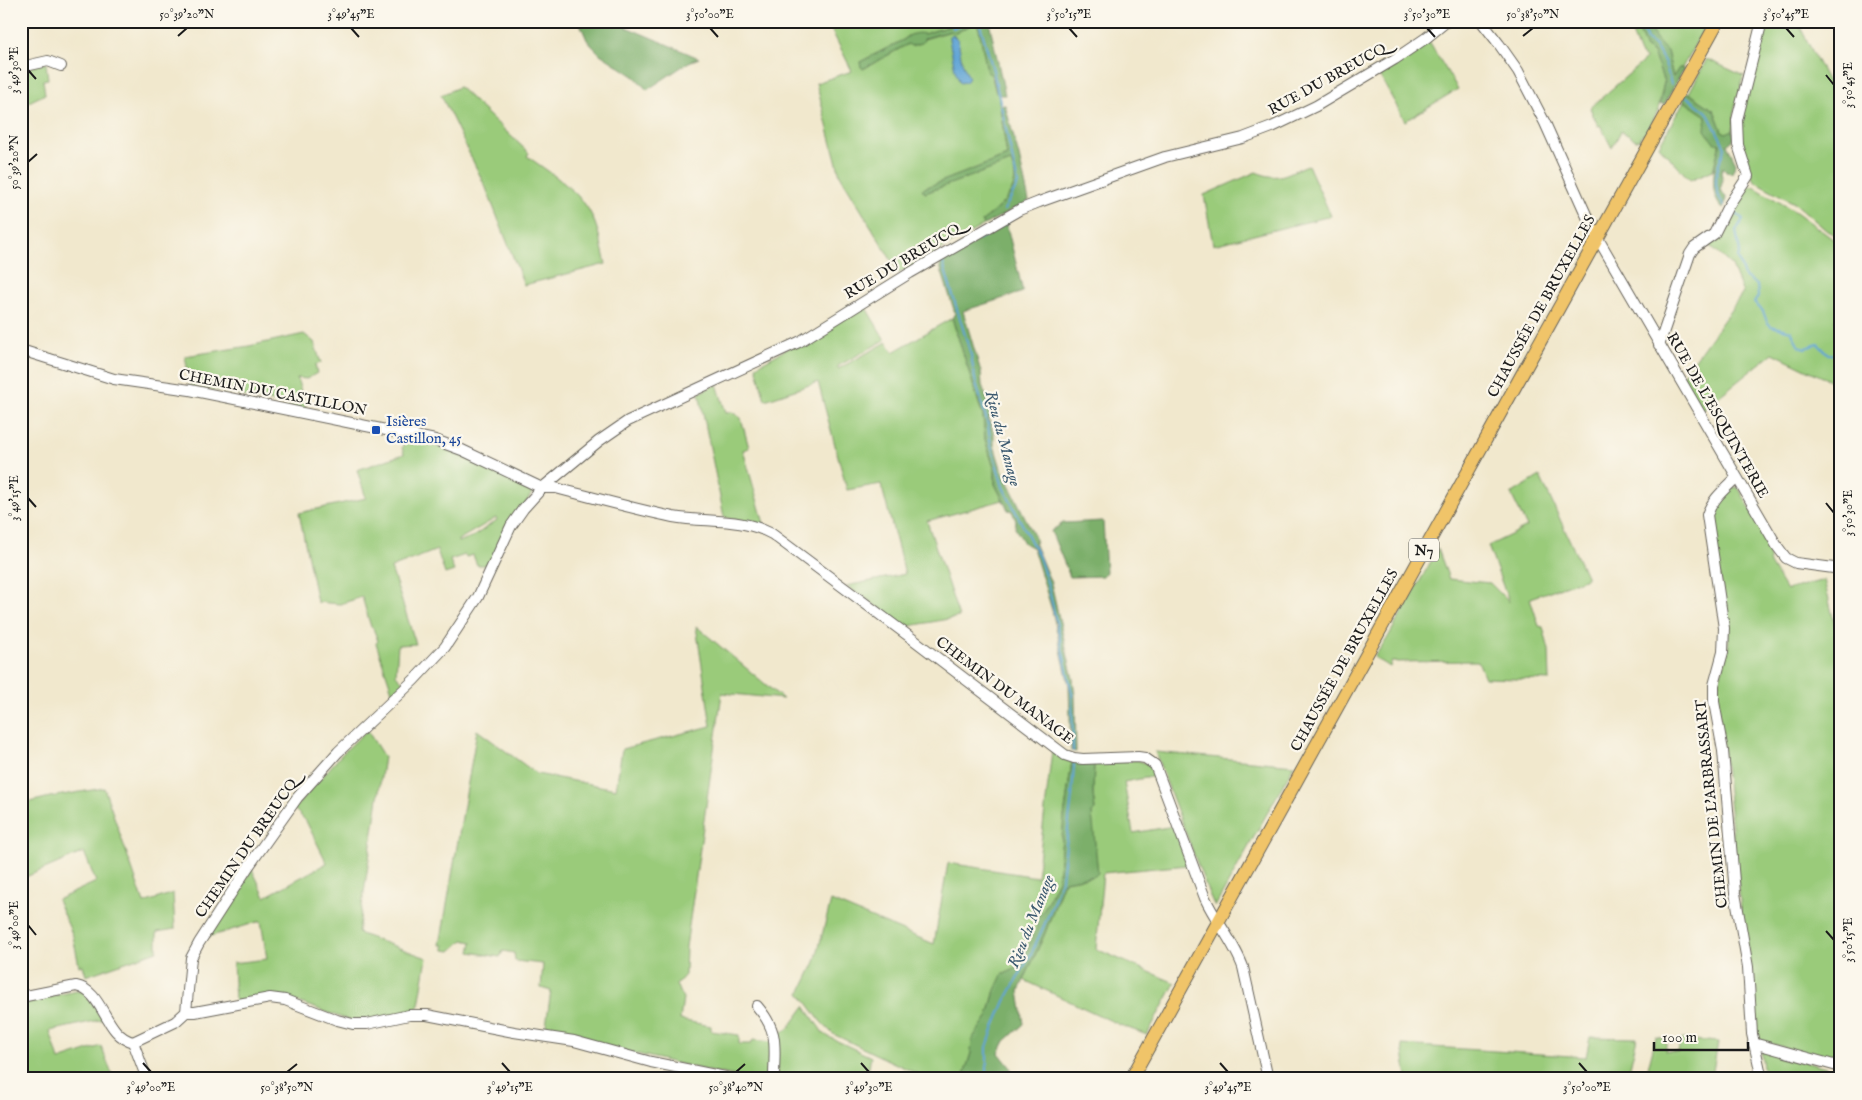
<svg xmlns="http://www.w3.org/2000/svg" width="1862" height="1100" font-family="'IM FELL English',serif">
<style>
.green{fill:#9acb7a;stroke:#5b744b;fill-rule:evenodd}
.forest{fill:#7baf6a;stroke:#4c6643}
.water{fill:#60a4d5;stroke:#3e6078}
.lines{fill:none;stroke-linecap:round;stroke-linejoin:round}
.stream{stroke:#60a4d5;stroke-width:2}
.minor-casing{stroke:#67635a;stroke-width:12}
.major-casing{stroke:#67635a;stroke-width:14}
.minor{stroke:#fff;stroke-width:10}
.major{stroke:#f0c469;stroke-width:12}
.ticks{fill:none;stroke:#1c1c1c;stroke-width:2}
.transit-dot{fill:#1a4fb4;stroke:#fbf7ec;stroke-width:2}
.labels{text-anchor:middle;stroke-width:4.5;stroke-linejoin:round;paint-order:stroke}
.shield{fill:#fbf7ec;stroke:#5f5e5a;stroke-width:1}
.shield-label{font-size:14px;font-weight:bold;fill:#1c1c1c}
.street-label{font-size:15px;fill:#1c1c1c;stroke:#fbf7ec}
.transit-label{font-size:15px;fill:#164399;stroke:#fbf7ec;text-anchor:start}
.water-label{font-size:16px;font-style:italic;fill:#3b596f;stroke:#fbf7ec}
.neatline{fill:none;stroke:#1c1c1c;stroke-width:2}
.ticks-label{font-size:12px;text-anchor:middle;fill:#1c1c1c}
</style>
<rect width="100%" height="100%" fill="#fbf7ec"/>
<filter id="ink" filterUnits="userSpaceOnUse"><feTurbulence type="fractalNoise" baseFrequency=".02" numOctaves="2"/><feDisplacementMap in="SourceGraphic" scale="10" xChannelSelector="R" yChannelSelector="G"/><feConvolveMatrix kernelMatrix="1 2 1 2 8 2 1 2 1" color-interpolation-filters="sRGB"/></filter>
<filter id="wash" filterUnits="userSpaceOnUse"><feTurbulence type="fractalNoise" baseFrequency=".0096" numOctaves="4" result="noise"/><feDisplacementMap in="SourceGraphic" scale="20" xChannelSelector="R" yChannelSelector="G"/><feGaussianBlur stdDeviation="1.12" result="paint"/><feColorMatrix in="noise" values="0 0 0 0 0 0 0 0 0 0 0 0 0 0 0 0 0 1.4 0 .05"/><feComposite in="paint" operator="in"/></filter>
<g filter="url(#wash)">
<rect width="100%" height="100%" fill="#f1e8cd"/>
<g class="green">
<path d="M 827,21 L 949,21 L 950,26 L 924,34 L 907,36 L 905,39 L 860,62 L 861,67 L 863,69 L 908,44 L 951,31 L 954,34 L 976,22 L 979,28 L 996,93 L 998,94 L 1007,156 L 923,189 L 925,193 L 1011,161 C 1012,166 1015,172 1015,177 C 1015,195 995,211 982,221 L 984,225 L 899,273 L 840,175 L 816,83 L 852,71 Z"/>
<path d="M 1627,21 L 1636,21 L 1645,47 L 1653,53 L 1664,82 L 1658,110 L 1646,135 L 1642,134 L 1640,139 L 1636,140 L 1621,131 L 1612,148 L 1600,125 L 1598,126 L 1590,108 L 1646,59 L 1640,54 Z"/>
<path d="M 1644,21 L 1708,21 L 1682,68 L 1679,68 L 1673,77 L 1667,51 L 1659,43 Z"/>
<path d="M 1766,21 L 1797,21 L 1834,94 L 1841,91 L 1841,238 L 1827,231 L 1796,204 L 1756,182 C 1724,135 1753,71 1766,21 Z"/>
<path d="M 1429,42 L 1458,89 L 1405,121 L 1378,73 Z"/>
<path d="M 1707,59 L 1744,76 L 1735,107 L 1733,130 L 1726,134 L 1722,131 L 1714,110 L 1689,93 Z"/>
<path d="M 46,63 L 48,79 L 43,80 L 45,94 L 21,106 L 21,69 Z"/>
<path d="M 459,87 L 529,153 L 527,156 C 546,170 569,184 584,203 C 597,219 601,244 606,264 L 524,285 L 486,188 L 441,95 Z"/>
<path d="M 1684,101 L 1706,116 L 1720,144 L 1713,170 L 1690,180 L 1659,146 Z"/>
<path d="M 1308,165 L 1331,216 L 1213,245 L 1204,195 L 1256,172 C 1280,182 1286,173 1308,165 Z"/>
<path d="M 1747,186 L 1754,187 L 1796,212 L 1841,245 L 1841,320 L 1834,320 L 1841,327 L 1841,386 L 1773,353 L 1702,410 L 1681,379 L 1743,293 L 1732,266 L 1710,246 L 1717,236 L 1731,207 Z"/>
<path d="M 865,306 L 885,340 L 838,366 L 838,369 L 887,342 L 893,352 L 952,318 L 983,416 L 985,439 L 995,471 L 995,484 L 1003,500 L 927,521 L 959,617 L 904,627 L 884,611 L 846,586 L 905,574 L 881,484 L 847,490 L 818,382 L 765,400 L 756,366 Z"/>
<path d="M 304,334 L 314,342 L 321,363 L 315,365 L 317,373 L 307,379 L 297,378 L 306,409 L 190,385 L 185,356 L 249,346 Z"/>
<path d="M 717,384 L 726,413 L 732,412 L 741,418 L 749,448 L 743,450 L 765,527 L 724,517 L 699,393 Z"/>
<path d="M 406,438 L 454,451 L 532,488 L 532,493 L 488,565 L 477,565 L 473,555 L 466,557 L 465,555 L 450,560 L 454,571 L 445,574 L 437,550 L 391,568 L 416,644 L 398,645 L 396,675 L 404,683 L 393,694 L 376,643 L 378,641 L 373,628 L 371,627 L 362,597 L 340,604 L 317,602 L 299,513 L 366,498 L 357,470 L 404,454 L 402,448 ZM 496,518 L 497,520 L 474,536 L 458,542 L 458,540 Z"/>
<path d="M 1540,476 L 1587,578 L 1530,598 L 1539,626 L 1543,627 L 1549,650 L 1550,680 L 1485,678 L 1478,661 L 1391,662 L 1390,667 L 1374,657 L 1387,639 L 1438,549 L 1449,579 L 1490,583 L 1509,602 L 1488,546 L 1527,527 L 1511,494 Z"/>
<path d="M 1738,487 L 1765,535 L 1770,564 L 1786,590 L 1824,580 L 1841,650 L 1841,1064 L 1759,1040 L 1755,1036 L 1718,701 L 1718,684 L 1728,652 L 1729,632 L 1711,523 C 1712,505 1720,500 1733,488 Z"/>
<path d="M 696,626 L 783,699 L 722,693 L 686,947 L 685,975 L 676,985 L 683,998 L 680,1020 L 711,1026 L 711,1031 L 739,1035 L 739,1044 L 751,1044 L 753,1040 L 773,1042 L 771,1079 L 752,1079 L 709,1071 L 545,1032 L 551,991 L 541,988 L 543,964 L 515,961 L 514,953 L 503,951 L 500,957 L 470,952 L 472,942 L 463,940 L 451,951 L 444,950 L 444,945 L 440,945 L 477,730 L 537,774 L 616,789 L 622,749 L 711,726 Z"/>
<path d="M 367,730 L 384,757 L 358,933 L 427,958 L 419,1005 L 415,1011 L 369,1020 L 351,1021 L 281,996 L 235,1002 L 233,963 L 267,959 L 261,921 L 208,937 L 252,869 L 265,897 L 327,863 L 306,821 L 294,809 L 343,753 Z"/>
<path d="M 1052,750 L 1072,761 L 1064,817 L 1058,880 L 1043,911 L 1036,919 L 1037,928 L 1019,967 L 995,990 L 988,1016 L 972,1040 L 971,1053 L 963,1079 L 928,1079 L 833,1034 L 821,1022 L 800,993 L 815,962 L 831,901 L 934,944 L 948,863 L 1037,877 Z"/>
<path d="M 1155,752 L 1294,765 L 1215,907 L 1209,894 Z"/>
<path d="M 1137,760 L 1151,765 L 1156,776 L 1124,782 L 1133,833 L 1174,826 L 1188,865 L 1103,873 L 1096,949 L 1175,983 L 1147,1035 L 1120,1025 L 1024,980 L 1045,933 L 1064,881 L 1095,876 L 1092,813 L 1095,810 L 1093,794 L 1094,762 Z"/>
<path d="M 104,788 L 144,903 L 173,893 L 175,929 L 157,932 L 157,951 L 86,976 L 83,965 L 79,966 L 73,936 L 57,900 L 96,882 L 84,852 L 21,879 L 21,804 L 50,797 Z"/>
<path d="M 77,991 L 84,992 L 104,1019 L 50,1031 L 59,1060 L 101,1046 L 114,1079 L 21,1079 L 21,1002 Z"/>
<path d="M 805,1006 L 823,1033 L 829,1037 L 871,1057 L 866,1079 L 777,1079 L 777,1034 L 788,1029 Z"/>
<path d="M 1590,1037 L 1637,1038 L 1628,1075 L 1640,1079 L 1397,1079 L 1407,1078 L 1402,1045 L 1586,1057 Z"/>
<path d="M 1656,1037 L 1667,1039 L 1665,1051 L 1678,1052 L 1681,1039 L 1718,1042 L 1712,1077 L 1645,1079 Z"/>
<path d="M 1761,1049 L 1826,1067 L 1827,1079 L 1764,1079 Z"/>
</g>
<g class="forest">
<path d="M 579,21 L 612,21 L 699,58 L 689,62 L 647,90 L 635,77 L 600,54 L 592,46 L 587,40 Z"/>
<path d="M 949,21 L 989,21 L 1005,95 L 1001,95 L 996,93 L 993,76 L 987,72 L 979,29 L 976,22 L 954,34 L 951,31 L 925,38 L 922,43 L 911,46 L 908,44 L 863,69 L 861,67 L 860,62 L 905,39 C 909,34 918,32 924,34 L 950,26 Z"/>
<path d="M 1636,21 L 1644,21 L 1659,43 L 1667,51 L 1673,77 L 1679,68 L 1684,69 L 1664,105 L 1660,103 L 1664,82 L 1653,53 L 1645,47 Z"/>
<path d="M 1687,92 L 1714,110 L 1722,131 L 1726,133 L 1733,130 L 1734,139 L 1727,145 L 1736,163 L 1732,173 L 1726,172 L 1723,167 L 1721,173 L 1723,180 L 1720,190 L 1726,197 L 1725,204 L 1723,209 C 1707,195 1715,162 1720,144 L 1713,142 L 1705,130 L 1706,116 L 1684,101 L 1683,96 Z"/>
<path d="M 1005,105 L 1019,156 L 1029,201 L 984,225 L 982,221 C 995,211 1015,196 1015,177 C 1015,172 1012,166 1011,162 L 925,193 L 922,189 L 1007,156 L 1000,106 Z"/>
<path d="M 1006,222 L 1023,292 L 963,311 L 981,372 L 982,385 L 991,410 L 989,420 L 994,434 L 994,445 L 1001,468 L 1036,540 L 1035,545 L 1051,583 L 1073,679 L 1075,695 L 1076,752 L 1071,751 L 1069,685 L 1052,610 L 1033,548 L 1024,543 L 1015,528 L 1016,521 L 1012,511 L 1008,510 L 995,484 L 995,471 L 985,439 L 983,416 L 952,318 L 955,313 L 940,266 L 942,258 Z"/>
<path d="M 1103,521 L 1106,572 L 1103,576 L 1070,577 L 1051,531 L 1063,523 Z"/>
<path d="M 1072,761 L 1094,762 L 1093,794 L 1095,810 L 1092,813 L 1098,873 L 1095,876 L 1064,881 L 1045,933 L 1019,991 L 1024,1024 L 1005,1041 L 999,1053 L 1011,1068 L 1010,1076 L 1000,1075 L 1000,1079 L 963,1079 L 971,1053 L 972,1039 L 988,1016 L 995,990 L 1002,975 L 1019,967 L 1037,928 L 1036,919 L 1043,911 L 1058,880 L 1064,817 Z"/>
</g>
<path class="water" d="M 952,34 L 958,40 L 962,62 L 969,78 L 966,82 L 960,83 L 955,70 L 949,39 L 949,36 Z"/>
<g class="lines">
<g class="stream">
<path d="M 951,21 L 953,28 L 967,21"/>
<path d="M 979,21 L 993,70 L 1018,184 L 1004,210"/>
<path d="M 1639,21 L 1647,40 L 1655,46 L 1665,63 L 1671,84"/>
<path d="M 1686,96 L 1707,112 L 1725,147 C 1717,168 1710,186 1724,206"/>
<path d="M 1730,209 L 1743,219 L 1736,231 L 1740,252 L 1738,258 L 1744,276 L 1757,285 L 1758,296 L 1754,303 L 1763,311 L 1767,322 L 1771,326 L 1791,331 L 1799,346 L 1805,348 L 1818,344 L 1828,354 L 1841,355"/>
<path d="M 979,239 L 1008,222"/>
<path d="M 942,260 L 971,355 L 975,379 L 988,425 L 991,445 L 1003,487 L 1039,557 L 1048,585 L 1072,693 L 1073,751"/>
<path d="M 987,1079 L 987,1047 L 994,1027 L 1005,1001 L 1031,954 L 1046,921 L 1062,879 L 1072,796 L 1074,764"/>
</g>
</g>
</g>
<g filter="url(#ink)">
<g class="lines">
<g class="minor-casing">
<g id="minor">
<path d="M 1481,21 L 1499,44 L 1518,71 L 1545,123 L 1593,230 L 1777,546 L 1786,558 L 1796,563 L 1841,569"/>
<path d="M 21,67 L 48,61 L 61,66"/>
<path d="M 1659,345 L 1690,254 L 1694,248 L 1714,234 L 1727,208 L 1748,176 L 1738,145 L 1737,120 L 1762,21"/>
<path d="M 21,350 L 114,379 L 190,390 L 435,440 L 462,450 L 542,488 L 556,488 C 595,498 634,509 673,517 C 707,523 741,517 772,534 L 910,637 L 1065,755 L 1074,758 L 1083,759 L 1138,757 L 1145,758 L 1155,765 L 1205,898 C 1216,922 1234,942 1243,967 L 1268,1079"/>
<path d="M 1736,478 C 1725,489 1712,499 1707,515 L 1724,628 L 1723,652 L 1714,685 L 1714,702 L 1723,751 L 1735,893 L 1748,967 L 1752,1034 L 1762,1079"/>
<path d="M 21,997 L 76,986 C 104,991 104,1035 133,1042"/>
<path d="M 757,1006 C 780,1033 774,1046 774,1079"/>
<path d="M 186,1012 L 195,1012 L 270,998 L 285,1000 L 337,1020 L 353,1024 L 367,1024 L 409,1015 L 427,1015 L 514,1032 L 574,1041 L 651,1062 L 735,1079"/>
<path d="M 133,1042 L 175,1022 L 186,1012 L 191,958 L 199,943 L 248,867 L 297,798 L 338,752 L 414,680 L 445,647 L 478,597 L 511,526 L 523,509 L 542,488 L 599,441 L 628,421 L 799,342 L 910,273 L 1019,210 L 1039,202 L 1165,157 L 1243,138 L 1272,127 L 1316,106 L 1395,59 L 1426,38 L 1447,21"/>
<path d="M 133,1042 L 147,1079"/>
<path d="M 1753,1043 L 1841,1067"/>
</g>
</g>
<g class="major-casing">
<path id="major" d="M 1131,1079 L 1718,21"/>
</g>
<use href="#minor" class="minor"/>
<use href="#major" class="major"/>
</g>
</g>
<path class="ticks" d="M 351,28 L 359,37M 710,28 L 718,37M 1069,28 L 1077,37M 1427,28 L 1435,37M 1786,28 L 1794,37M 178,36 L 187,28M 1523,36 L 1533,28M 28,70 L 36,79M 1826,75 L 1834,85M 28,162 L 37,154M 28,498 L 36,507M 1826,503 L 1834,513M 28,925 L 36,935M 1826,931 L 1834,940M 143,1063 L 151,1072M 502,1063 L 510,1072M 861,1063 L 869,1072M 1220,1063 L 1228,1072M 1579,1063 L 1587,1072M 287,1072 L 297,1064M 736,1072 L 745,1064"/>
<rect class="transit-dot" x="371" y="425" width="10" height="10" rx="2.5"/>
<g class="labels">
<rect class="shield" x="1409" y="538.5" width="30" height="23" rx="4"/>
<g class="shield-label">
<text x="1424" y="555">N7</text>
</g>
<g class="street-label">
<text transform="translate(1327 79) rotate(-29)" y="5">RUE DU BREUCQ</text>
<text transform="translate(902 261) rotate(-31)" y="5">RUE DU BREUCQ</text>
<text transform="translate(1541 306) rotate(-61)" y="5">CHAUSSÉE DE BRUXELLES</text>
<text transform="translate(273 392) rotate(11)" y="5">CHEMIN DU CASTILLON</text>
<text transform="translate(1718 415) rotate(60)" y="5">RUE DE L'ESQUINTERIE</text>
<text transform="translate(1344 660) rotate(-61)" y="5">CHAUSSÉE DE BRUXELLES</text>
<text transform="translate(1005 690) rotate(37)" y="5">CHEMIN DU MANAGE</text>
<text transform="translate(1711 804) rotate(-96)" y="5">CHEMIN DE L'ARBRASSART</text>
<text transform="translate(246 848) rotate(-55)" y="5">CHEMIN DU BREUCQ</text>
</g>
<g class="transit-label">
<text x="386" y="426">Isières<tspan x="386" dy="17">Castillon, 45</tspan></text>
</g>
<g class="water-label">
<text transform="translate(1004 438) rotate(75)" y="6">Rieu du Manage</text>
<text transform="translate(1030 921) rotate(-68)" y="6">Rieu du Manage</text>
</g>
</g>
<rect width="1862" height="1100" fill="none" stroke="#fbf7ec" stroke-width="55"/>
<path d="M1654 1042v8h94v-8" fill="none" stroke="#1c1c1c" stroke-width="2.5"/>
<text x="1662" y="1042" font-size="15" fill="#1c1c1c" stroke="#fbf7ec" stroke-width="4" paint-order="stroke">100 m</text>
<rect x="28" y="28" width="1806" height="1044" class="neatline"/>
<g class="ticks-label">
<text x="187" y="18">50°39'20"N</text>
<text x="351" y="18">3°49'45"E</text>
<text x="710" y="18">3°50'00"E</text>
<text x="1069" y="18">3°50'15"E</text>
<text x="1427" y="18">3°50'30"E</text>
<text x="1533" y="18">50°38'50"N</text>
<text x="1786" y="18">3°50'45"E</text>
<text transform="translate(14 70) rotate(-90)" y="4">3°49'30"E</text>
<text transform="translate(1848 85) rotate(-90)" y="4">3°50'45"E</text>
<text transform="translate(14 162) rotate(-90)" y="4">50°39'20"N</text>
<text transform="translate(14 498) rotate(-90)" y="4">3°49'15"E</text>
<text transform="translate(1848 513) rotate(-90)" y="4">3°50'30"E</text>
<text transform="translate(14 925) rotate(-90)" y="4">3°49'00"E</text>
<text transform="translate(1848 940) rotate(-90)" y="4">3°50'15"E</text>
<text x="151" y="1091">3°49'00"E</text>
<text x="287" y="1091">50°38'50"N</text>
<text x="510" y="1091">3°49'15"E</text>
<text x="736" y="1091">50°38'40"N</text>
<text x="869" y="1091">3°49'30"E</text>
<text x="1228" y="1091">3°49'45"E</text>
<text x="1587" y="1091">3°50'00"E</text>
</g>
</svg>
